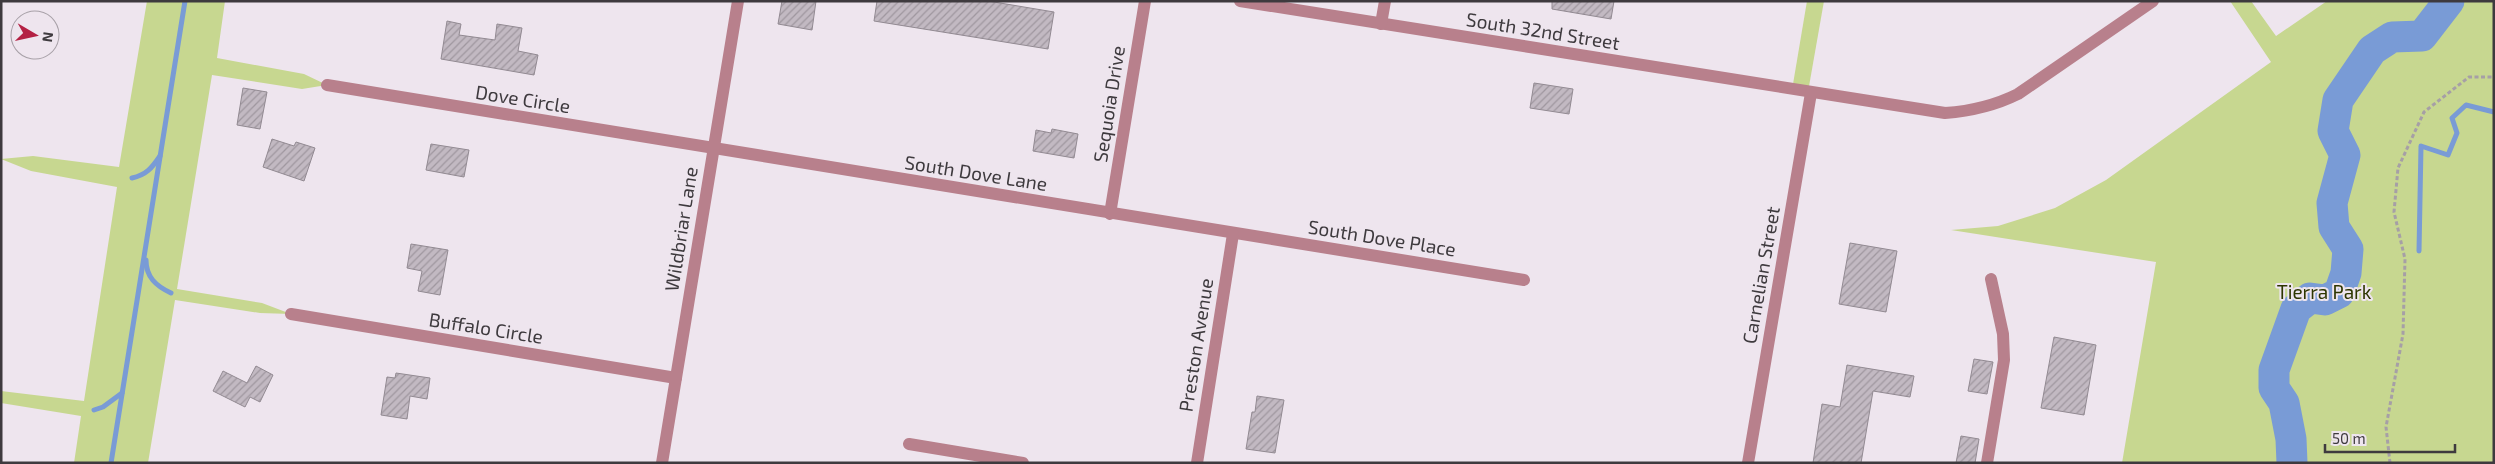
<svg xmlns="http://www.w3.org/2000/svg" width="2495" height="464" font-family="'Exo 2',sans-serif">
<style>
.park{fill:#c7d790}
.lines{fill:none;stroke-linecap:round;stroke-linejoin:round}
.stream{stroke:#799bd6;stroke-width:5}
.river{stroke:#799bd6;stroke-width:31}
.building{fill:url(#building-hatch);stroke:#928a92}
.path{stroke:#a69fa6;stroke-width:3;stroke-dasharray:4 2.5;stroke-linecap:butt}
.minor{stroke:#b8808c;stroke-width:12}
.labels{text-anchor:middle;stroke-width:4;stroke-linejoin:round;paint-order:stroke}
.street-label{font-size:19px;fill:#3e3a3e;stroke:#eee5ee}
.park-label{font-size:19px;fill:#2d3600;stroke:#eee5ee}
</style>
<defs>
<pattern id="building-hatch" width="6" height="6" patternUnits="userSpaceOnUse" patternTransform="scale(1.25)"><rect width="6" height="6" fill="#c2b9c2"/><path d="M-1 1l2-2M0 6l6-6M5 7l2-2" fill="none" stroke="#9f979f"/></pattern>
</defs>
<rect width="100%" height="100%" fill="#eee5ee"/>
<g class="park">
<path d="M 147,1 L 225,1 L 217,58 L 304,74 L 327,85 L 302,89 L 212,75 L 177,289 L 262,303 L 291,314 L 260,313 L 175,300 L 148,463 L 74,463 L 81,416 L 1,403 L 1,391 L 84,401 L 117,187 L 31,171 L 1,159 L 33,156 L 119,167 Z"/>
<path d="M 1807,1 L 1824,1 L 1808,92 L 1792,90 Z"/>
<path d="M 2230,1 L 2251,1 L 2276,36 L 2327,1 L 2494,1 L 2494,463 L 2122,463 L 2156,262 L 1951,230 L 1998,226 L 2055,208 L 2106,180 L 2271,62 Z"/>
</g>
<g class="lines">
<g class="stream">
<path d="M 132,178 C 146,175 152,168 160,156"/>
<path d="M 2419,251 L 2421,146 L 2448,155 L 2457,133 L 2452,118 L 2466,105 L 2494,112"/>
<path d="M 146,260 C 146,277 156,286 171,293"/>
<path d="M 94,410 L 103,407 L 122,393"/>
<path d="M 111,463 L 185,1"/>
</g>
<path class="river" d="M 2292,463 L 2291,439 L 2284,403 L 2274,388 L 2274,370 L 2296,309 L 2310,298 L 2325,300 L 2339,293 L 2346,273 L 2348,249 L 2334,227 L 2332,203 L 2345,155 L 2333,131 L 2338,100 L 2372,50 L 2392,37 L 2422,36 L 2449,1"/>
</g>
<g class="building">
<path d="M 782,1 L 816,1 L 812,30 L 778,24 Z"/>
<path d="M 877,1 L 988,1 L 1054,12 L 1048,49 L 874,21 Z"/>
<path d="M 1552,1 L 1614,1 L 1611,19 L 1552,9 Z"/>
<path d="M 447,21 L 461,24 L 459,35 L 495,40 L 497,24 L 522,28 L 518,51 L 538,55 L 534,75 L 441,59 Z"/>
<path d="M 1534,83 L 1573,89 L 1569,114 L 1530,108 Z"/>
<path d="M 243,88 L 267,92 L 260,129 L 237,125 Z"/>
<path d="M 1052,129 L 1078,134 L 1074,158 L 1033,151 L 1036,130 L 1051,133 Z"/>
<path d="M 272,139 L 294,146 L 296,142 L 315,148 L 304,181 L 263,167 Z"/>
<path d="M 431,144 L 469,150 L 464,177 L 426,170 Z"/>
<path d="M 1850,243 L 1897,251 L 1886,312 L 1839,304 Z"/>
<path d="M 411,244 L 448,250 L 440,295 L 418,291 L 422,271 L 407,268 Z"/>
<path d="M 2054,337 L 2096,345 L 2084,415 L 2041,408 Z"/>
<path d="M 1974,359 L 1993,362 L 1987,394 L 1968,391 Z"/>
<path d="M 1847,365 L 1914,376 L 1910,397 L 1873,391 L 1861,463 L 1813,463 L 1822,404 L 1840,407 Z"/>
<path d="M 256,366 L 273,375 L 260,402 L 250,397 L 245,407 L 213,391 L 223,371 L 247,383 Z"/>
<path d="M 396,373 L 430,378 L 427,399 L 410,396 L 407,419 L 381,415 L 387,377 L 395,378 Z"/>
<path d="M 1257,396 L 1284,400 L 1275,453 L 1246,449 L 1252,412 L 1255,412 Z"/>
<path d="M 1961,436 L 1979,439 L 1975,463 L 1956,463 Z"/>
</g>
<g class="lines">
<path class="path" d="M 2390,463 L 2386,427 L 2403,334 L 2405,259 L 2394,212 L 2398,168 L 2424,112 L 2469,77 L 2494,77"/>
<g class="minor">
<path d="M 1240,1 L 1945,113 C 1972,111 1994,106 2018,94 L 2153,1"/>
<path d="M 1381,24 L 1385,1"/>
<path d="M 327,85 L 1524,280"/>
<path d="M 1110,214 L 1145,1"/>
<path d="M 291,314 L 676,378"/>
<path d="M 909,444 L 1023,463"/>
<path d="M 662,463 L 738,1"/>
<path d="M 1197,463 L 1233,234"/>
<path d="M 1748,463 L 1811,93"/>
<path d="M 1987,463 L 2004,360 L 2003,334 L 1991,279"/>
</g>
</g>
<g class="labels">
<g class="street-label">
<text transform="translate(1543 31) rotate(9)" y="7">South 32nd Street</text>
<text transform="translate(523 99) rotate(9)" y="7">Dove Circle</text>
<text transform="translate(1109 104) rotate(-81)" y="7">Sequoia Drive</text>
<text transform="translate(976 173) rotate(9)" y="7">South Dove Lane</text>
<text transform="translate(681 229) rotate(-81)" y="7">Wildbriar Lane</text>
<text transform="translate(1382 238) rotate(9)" y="7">South Dove Place</text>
<text transform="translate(1761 275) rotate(-80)" y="7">Carnelian Street</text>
<text transform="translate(486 328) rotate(9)" y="7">Buffalo Circle</text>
<text transform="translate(1196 345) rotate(-81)" y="7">Preston Avenue</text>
</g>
<g class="park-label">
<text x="2324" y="299">Tierra Park</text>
</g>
</g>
<rect width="2495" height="464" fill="none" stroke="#3e3a3e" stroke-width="5"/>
<g transform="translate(35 35) rotate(99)"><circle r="24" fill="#eee5ee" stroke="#a8a1a8"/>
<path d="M0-4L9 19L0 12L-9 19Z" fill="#b42144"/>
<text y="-8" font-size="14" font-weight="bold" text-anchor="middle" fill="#3e3a3e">N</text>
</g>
<path d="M2325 444v8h130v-8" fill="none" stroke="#3e3a3e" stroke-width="2.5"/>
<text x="2332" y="444" font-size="15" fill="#3e3a3e" stroke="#eee5ee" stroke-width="4" paint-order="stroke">50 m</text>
</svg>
